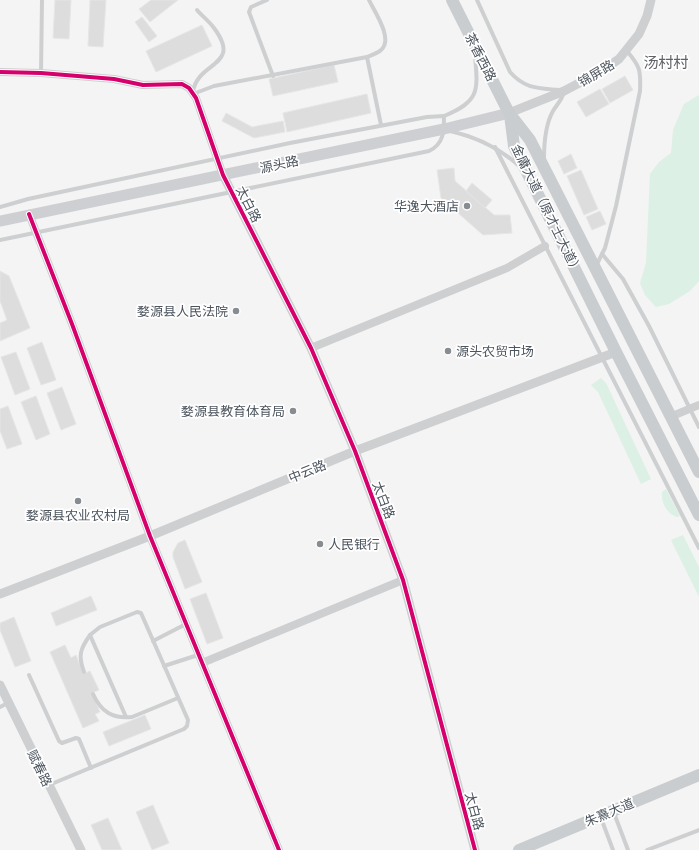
<svg xmlns="http://www.w3.org/2000/svg" width="699" height="850" font-family="'Roboto Condensed','Noto Sans SC',sans-serif">
<style>
.green{fill:#dcf0e5}
.building{fill:#ddddde;stroke:#e6e6e6}
.lines{fill:none;stroke-linecap:round;stroke-linejoin:round}
.service{stroke:#cdcfd1;stroke-width:4}
.minor{stroke:#cdcfd1;stroke-width:8}
.tertiary{stroke:#cdcfd1;stroke-width:9}
.secondary{stroke:#cecfd2;stroke-width:11}
.primary{stroke:#cacdcf;stroke-width:12}
.cycleway-casing{stroke:#fff;stroke-width:6}
.cycleway{stroke:#d6006c;stroke-width:4}
.poi-dot{fill:#878c92;stroke:#fff;stroke-width:1.5}
.labels{text-anchor:middle;stroke-width:3.5;stroke-linejoin:round;paint-order:stroke}
.street-label{font-size:13px;fill:#4c545e;stroke:#fff}
.poi-label{font-size:13px;fill:#4c545e;stroke:#fff;text-anchor:end}
.quarter-label{font-size:15px;fill:#606267;stroke:#fff}
</style>
<rect width="100%" height="100%" fill="#f4f4f4"/>
<g class="green">
<path d="M 699,95 L 699,281 L 690,291 L 669,304 L 656,307 L 645,295 L 640,283 L 646,263 L 650,174 L 659,162 L 671,153 L 673,130 L 684,104 Z"/>
<path d="M 601,378 L 606,383 L 651,479 L 641,484 L 598,392 L 591,385 Z"/>
<path d="M 666,489 L 680,516 L 677,517 C 667,514 661,503 662,492 Z"/>
<path d="M 683,535 L 699,567 L 699,597 L 671,540 Z"/>
</g>
<g class="building">
<path d="M 55,0 L 71,0 L 69,39 L 53,38 Z"/>
<path d="M 90,0 L 106,0 L 103,47 L 88,46 Z"/>
<path d="M 151,0 L 178,0 L 150,22 L 139,9 Z"/>
<path d="M 142,17 L 157,36 L 149,42 L 135,22 Z"/>
<path d="M 202,25 L 212,46 L 156,72 L 146,51 Z"/>
<path d="M 334,65 L 338,82 L 273,96 L 269,79 Z"/>
<path d="M 625,76 L 633,90 L 610,103 L 602,89 Z"/>
<path d="M 600,89 L 609,104 L 586,117 L 577,102 Z"/>
<path d="M 367,94 L 371,113 L 287,132 L 283,113 Z"/>
<path d="M 226,113 L 252,127 L 283,121 L 285,132 L 254,138 L 222,121 Z"/>
<path d="M 571,154 L 577,168 L 564,174 L 558,161 Z"/>
<path d="M 454,168 L 455,181 L 494,215 L 510,215 L 512,233 L 483,235 L 441,198 L 437,170 Z"/>
<path d="M 581,170 L 598,209 L 584,215 L 567,176 Z"/>
<path d="M 472,183 L 492,200 L 485,208 L 466,191 Z"/>
<path d="M 600,211 L 606,224 L 592,230 L 586,217 Z"/>
<path d="M 0,271 L 9,276 L 30,328 L 0,341 L 0,323 L 7,320 L 0,301 Z"/>
<path d="M 42,342 L 56,380 L 41,385 L 27,348 Z"/>
<path d="M 16,352 L 30,389 L 15,395 L 1,357 Z"/>
<path d="M 62,387 L 76,424 L 61,430 L 47,393 Z"/>
<path d="M 36,396 L 50,434 L 36,440 L 21,402 Z"/>
<path d="M 8,406 L 22,444 L 7,449 L 0,431 L 0,409 Z"/>
<path d="M 185,540 L 202,582 L 185,589 L 173,557 L 173,552 L 178,543 Z"/>
<path d="M 206,593 L 223,638 L 207,644 L 190,599 Z"/>
<path d="M 91,596 L 97,610 L 56,626 L 51,613 Z"/>
<path d="M 14,617 L 31,661 L 15,667 L 0,630 L 0,623 Z"/>
<path d="M 65,645 L 71,658 L 76,655 L 83,674 L 90,671 L 99,690 L 92,693 L 100,712 L 95,714 L 99,721 L 83,728 L 50,652 Z"/>
<path d="M 145,715 L 151,729 L 109,746 L 103,732 Z"/>
<path d="M 153,805 L 169,843 L 152,850 L 136,812 Z"/>
<path d="M 108,818 L 122,850 L 102,850 L 91,825 Z"/>
</g>
<g class="lines">
<g class="service">
<path d="M 267,0 L 251,7 L 249,12 L 273,76"/>
<path d="M 369,0 C 374,11 394,39 381,50 C 378,53 372,55 367,57 L 381,125"/>
<path d="M 477,0 L 510,72 C 525,89 538,88 559,90"/>
<path d="M 41,73 L 42,0"/>
<path d="M 193,92 C 197,61 243,67 214,28 C 209,21 202,16 197,10"/>
<path d="M 193,94 L 214,86 L 367,57"/>
<path d="M 450,131 C 476,137 498,147 518,165"/>
<path d="M 495,147 L 699,548"/>
<path d="M 544,159 C 544,143 545,125 553,111 C 557,104 562,100 564,92"/>
<path d="M 0,207 L 28,199 L 290,143 L 427,117 L 444,116"/>
<path d="M 0,240 L 429,151 C 444,144 444,131 444,116 C 480,101 478,91 475,56"/>
<path d="M 602,254 L 623,279 L 649,326 L 699,427"/>
<path d="M 596,266 L 605,248 L 616,206 L 640,91 C 641,70 640,66 626,50"/>
<path d="M 153,641 L 186,624"/>
<path d="M 164,666 L 198,655"/>
<path d="M 84,672 C 78,656 80,649 90,635"/>
<path d="M 29,675 L 59,741 L 62,743 L 76,738 L 79,739 L 91,768"/>
<path d="M 93,694 C 101,712 113,719 132,717 L 178,698"/>
<path d="M 0,707 L 8,703"/>
<path d="M 49,785 L 184,729 L 187,726 L 188,720 L 141,613 L 137,612 L 100,627 L 90,635 L 126,717"/>
<path d="M 614,813 L 628,850"/>
<path d="M 601,818 L 613,850"/>
<path d="M 647,850 L 699,830"/>
</g>
<g class="minor">
<path d="M 0,72 L 41,73 L 114,79 L 143,85 L 182,84 L 189,88 L 196,98 L 223,175"/>
<path d="M 29,214 L 72,324 L 150,536 L 279,850"/>
<path d="M 311,348 L 507,268 L 545,246"/>
<path d="M 670,417 L 699,405"/>
<path d="M 202,663 L 403,580"/>
</g>
<g class="tertiary">
<path d="M 509,113 L 564,91 L 602,71 L 619,59 L 639,34 L 647,16 L 651,0"/>
<path d="M 223,175 L 311,348 L 355,451 L 403,580 L 475,850"/>
<path d="M 0,594 L 150,536 L 355,451 L 616,352"/>
<path d="M 0,685 L 81,850"/>
</g>
<path class="secondary" d="M 0,221 L 444,129 L 509,113"/>
<g class="primary">
<path d="M 452,0 L 509,113 L 530,140 L 699,472"/>
<path d="M 510,115 L 514,146 L 616,352 L 699,515"/>
<path d="M 519,850 L 699,775"/>
</g>
<g class="cycleway-casing">
<g id="cycleway">
<path d="M 0,72 L 41,73 L 114,79 L 143,85 L 182,84 L 189,88 L 196,98 L 223,175 L 311,348 L 355,451 L 403,580 L 475,850"/>
<path d="M 29,214 L 72,324 L 150,536 L 279,850"/>
</g>
</g>
<use href="#cycleway" class="cycleway"/>
</g>
<g class="poi-dot">
<circle cx="467" cy="206" r="4"/>
<circle cx="236" cy="311" r="4"/>
<circle cx="448" cy="351" r="4"/>
<circle cx="293" cy="411" r="4"/>
<circle cx="78" cy="501" r="4"/>
<circle cx="320" cy="544" r="4"/>
</g>
<g class="labels">
<g class="street-label">
<text transform="translate(481 57) rotate(63)" y="5">茶香西路</text>
<text transform="translate(596 73) rotate(-31)" y="5">锦屏路</text>
<text transform="translate(279 164) rotate(-12)" y="5">源头路</text>
<text transform="translate(249 204) rotate(63)" y="5">太白路</text>
<text transform="translate(547 209) rotate(64)" y="5">金庸大道（原才士大道）</text>
<text transform="translate(307 471) rotate(-22)" y="5">中云路</text>
<text transform="translate(384 500) rotate(69)" y="5">太白路</text>
<text transform="translate(40 768) rotate(64)" y="5">赋春路</text>
<text transform="translate(475 811) rotate(75)" y="5">太白路</text>
<text transform="translate(609 812) rotate(-23)" y="5">朱熹大道</text>
</g>
<g class="poi-label">
<text x="459" y="211">华逸大酒店</text>
<text x="228" y="316">婺源县人民法院</text>
<text x="456" y="356" text-anchor="start">源头农贸市场</text>
<text x="285" y="416">婺源县教育体育局</text>
<text x="78" y="520" text-anchor="middle">婺源县农业农村局</text>
<text x="328" y="549" text-anchor="start">人民银行</text>
</g>
<g class="quarter-label">
<text x="666" y="68">汤村村</text>
</g>
</g>
</svg>
